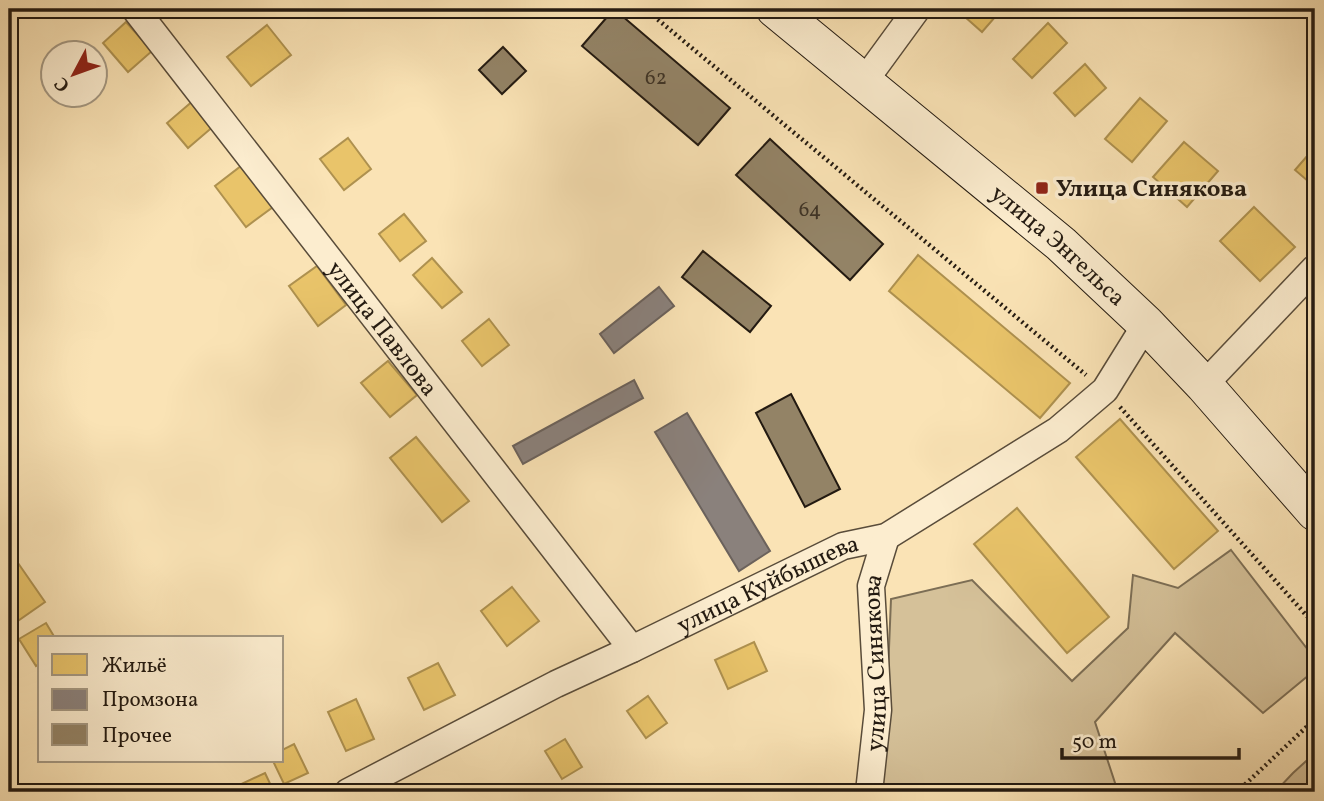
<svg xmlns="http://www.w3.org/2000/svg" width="1324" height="801" font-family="Vollkorn,serif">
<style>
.green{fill:#d5c199;stroke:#7c6e55;stroke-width:2}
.homes{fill:#e9c46a;stroke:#ae914f;stroke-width:2}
.industry{fill:#8a817c;stroke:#6b625c;stroke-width:2}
.building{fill:#938366;stroke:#231a11;stroke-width:2}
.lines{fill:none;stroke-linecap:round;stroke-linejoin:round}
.street-casing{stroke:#594c3a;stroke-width:29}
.secondary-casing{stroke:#231a11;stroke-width:39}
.path{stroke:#231a11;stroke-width:4.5;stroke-dasharray:2 3.5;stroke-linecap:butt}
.street{stroke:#fcedcf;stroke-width:26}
.secondary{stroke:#fcedcf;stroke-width:37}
.poi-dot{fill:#8f2418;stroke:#fcedcf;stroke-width:2.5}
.labels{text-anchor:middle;stroke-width:7;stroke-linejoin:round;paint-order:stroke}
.number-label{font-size:21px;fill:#3f3426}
.poi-label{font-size:24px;font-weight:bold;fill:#231a11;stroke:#fcedcf;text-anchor:start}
.street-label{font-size:24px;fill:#231a11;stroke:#fcedcf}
</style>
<rect width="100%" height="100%" fill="#fae3b5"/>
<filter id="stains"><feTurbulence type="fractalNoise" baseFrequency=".00286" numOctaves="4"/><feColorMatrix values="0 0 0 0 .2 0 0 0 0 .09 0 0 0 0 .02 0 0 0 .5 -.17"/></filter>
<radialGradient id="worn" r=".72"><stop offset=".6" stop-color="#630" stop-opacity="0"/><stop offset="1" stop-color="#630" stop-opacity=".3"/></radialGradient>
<g class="green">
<path d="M 1231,550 L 1315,659 L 1315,670 L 1263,713 L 1175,633 L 1095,722 L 1118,792 L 877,792 L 884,771 L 891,599 L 972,580 L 1072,681 L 1128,628 L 1133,575 L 1178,588 Z"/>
<path d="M 1315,753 L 1315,792 L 1275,792 L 1293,773 Z"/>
</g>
<g class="homes">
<path d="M 956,9 L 1002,9 L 982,32 Z"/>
<path d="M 126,22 L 152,51 L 128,72 L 103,43 Z"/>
<path d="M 1048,23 L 1067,43 L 1032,78 L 1013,59 Z"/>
<path d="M 267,25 L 291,55 L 251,86 L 227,57 Z"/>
<path d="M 1085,64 L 1106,88 L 1075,116 L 1054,93 Z"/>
<path d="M 1140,98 L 1167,121 L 1132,162 L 1105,139 Z"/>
<path d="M 194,100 L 215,125 L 188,148 L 167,123 Z"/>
<path d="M 348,138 L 371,169 L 344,190 L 320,159 Z"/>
<path d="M 1184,142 L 1218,171 L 1187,207 L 1153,177 Z"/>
<path d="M 1315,147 L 1315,187 L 1295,170 Z"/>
<path d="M 241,166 L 273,207 L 246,227 L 215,186 Z"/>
<path d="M 1254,207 L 1295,247 L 1260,281 L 1220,241 Z"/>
<path d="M 404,214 L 426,241 L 400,261 L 379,234 Z"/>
<path d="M 918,255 L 1070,383 L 1040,418 L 889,291 Z"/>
<path d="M 432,258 L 462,292 L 442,308 L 413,275 Z"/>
<path d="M 317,266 L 346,305 L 318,326 L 289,286 Z"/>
<path d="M 489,319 L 509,345 L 482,366 L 462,341 Z"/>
<path d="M 388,361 L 417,395 L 390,417 L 361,383 Z"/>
<path d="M 1120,419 L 1218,531 L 1174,569 L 1076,457 Z"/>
<path d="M 416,437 L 469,501 L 442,522 L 390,458 Z"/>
<path d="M 1017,508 L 1109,617 L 1067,653 L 974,544 Z"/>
<path d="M 18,563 L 45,602 L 12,625 L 9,620 L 9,569 Z"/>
<path d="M 512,587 L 539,621 L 507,646 L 481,611 Z"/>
<path d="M 46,623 L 55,638 L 40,638 L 40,663 L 36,666 L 19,639 Z"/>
<path d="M 754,642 L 767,671 L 728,689 L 715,660 Z"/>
<path d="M 438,663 L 455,695 L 424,710 L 408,678 Z"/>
<path d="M 648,696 L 667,723 L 646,738 L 627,711 Z"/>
<path d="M 356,699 L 374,739 L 346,751 L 328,712 Z"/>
<path d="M 565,739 L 582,767 L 562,779 L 545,751 Z"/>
<path d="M 294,744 L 308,773 L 284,784 L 273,761 L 282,761 L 282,750 Z"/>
<path d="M 265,773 L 274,792 L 237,792 L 235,787 Z"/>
</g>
<g class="industry">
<path d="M 659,287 L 674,306 L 614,353 L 600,334 Z"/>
<path d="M 634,380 L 643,398 L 523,464 L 513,446 Z"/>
<path d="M 687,413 L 770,551 L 739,571 L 655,432 Z"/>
</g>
<g class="building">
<path d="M 614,9 L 730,108 L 698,145 L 582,46 Z"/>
<path d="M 503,47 L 526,71 L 502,94 L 479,70 Z"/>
<path d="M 770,139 L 883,244 L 850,280 L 736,175 Z"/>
<path d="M 703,251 L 771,306 L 750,332 L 682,277 Z"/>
<path d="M 791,394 L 840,489 L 805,507 L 756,413 Z"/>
</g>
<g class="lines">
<g class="street-casing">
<g id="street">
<path id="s1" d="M 135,9 L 632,649"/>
<path d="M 863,83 L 917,9"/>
<path d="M 1204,385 L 1315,268"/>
<path id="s2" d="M 348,792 L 556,684 L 632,649 L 843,546 L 886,537 L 1058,430 L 1105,390 L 1146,324"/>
<path id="s3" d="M 869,792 L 878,710 L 871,586 L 886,537"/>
</g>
</g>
<g class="secondary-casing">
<g id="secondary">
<path id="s4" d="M 775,9 L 1061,244 L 1146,324 L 1204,385 L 1315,512"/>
</g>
</g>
<g class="path">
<path d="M 645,9 L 1086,375"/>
<path d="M 1120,407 L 1315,625"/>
<path d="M 1237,792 L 1315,719"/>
</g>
<use href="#street" class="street"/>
<use href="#secondary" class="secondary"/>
</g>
<rect class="poi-dot" x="1035" y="181" width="14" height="14" rx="3.5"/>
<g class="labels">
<g class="number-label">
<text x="656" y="84">62</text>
<text x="810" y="216">64</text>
</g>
<g class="poi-label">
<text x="1056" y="196">Улица Синякова</text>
</g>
<g class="street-label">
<text dy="8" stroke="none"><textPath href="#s4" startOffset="369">улица Энгельса</textPath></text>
<text dy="8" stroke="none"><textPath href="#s1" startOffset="404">улица Павлова</textPath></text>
<text dy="8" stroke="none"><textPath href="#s2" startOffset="469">улица Куйбышева</textPath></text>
<text dy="8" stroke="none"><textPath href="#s3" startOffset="130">улица Синякова</textPath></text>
</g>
</g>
<rect width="1324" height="801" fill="none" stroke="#fae3b5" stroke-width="35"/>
<rect x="10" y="10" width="1303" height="780" fill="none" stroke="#231a11" stroke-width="3.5"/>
<rect x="18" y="18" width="1289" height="766" fill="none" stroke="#231a11" stroke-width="2"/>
<rect x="38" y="636" width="245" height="126" fill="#fcedcf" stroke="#a59983" stroke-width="2"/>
<rect x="52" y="654" width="35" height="21" fill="#e9c46a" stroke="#a59983" stroke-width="2"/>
<text x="102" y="672" font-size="21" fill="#231a11">Жильё</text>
<rect x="52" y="689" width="35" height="21" fill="#8a817c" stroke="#a59983" stroke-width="2"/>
<text x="102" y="706" font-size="21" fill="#231a11">Промзона</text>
<rect x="52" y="724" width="35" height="21" fill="#938366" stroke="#a59983" stroke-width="2"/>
<text x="102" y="742" font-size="21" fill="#231a11">Прочее</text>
<g transform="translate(74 74) rotate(229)"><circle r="33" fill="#fcedcf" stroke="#a59983" stroke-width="2"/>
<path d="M0-5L12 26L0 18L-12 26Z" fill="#8f2418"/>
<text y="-10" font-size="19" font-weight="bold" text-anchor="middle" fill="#231a11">С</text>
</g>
<path d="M1062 748v10h177v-10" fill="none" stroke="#231a11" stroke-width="3.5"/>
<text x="1072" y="748" font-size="21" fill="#231a11" stroke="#fcedcf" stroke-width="5" paint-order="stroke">50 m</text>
<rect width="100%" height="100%" filter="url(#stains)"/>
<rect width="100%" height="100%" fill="url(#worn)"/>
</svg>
